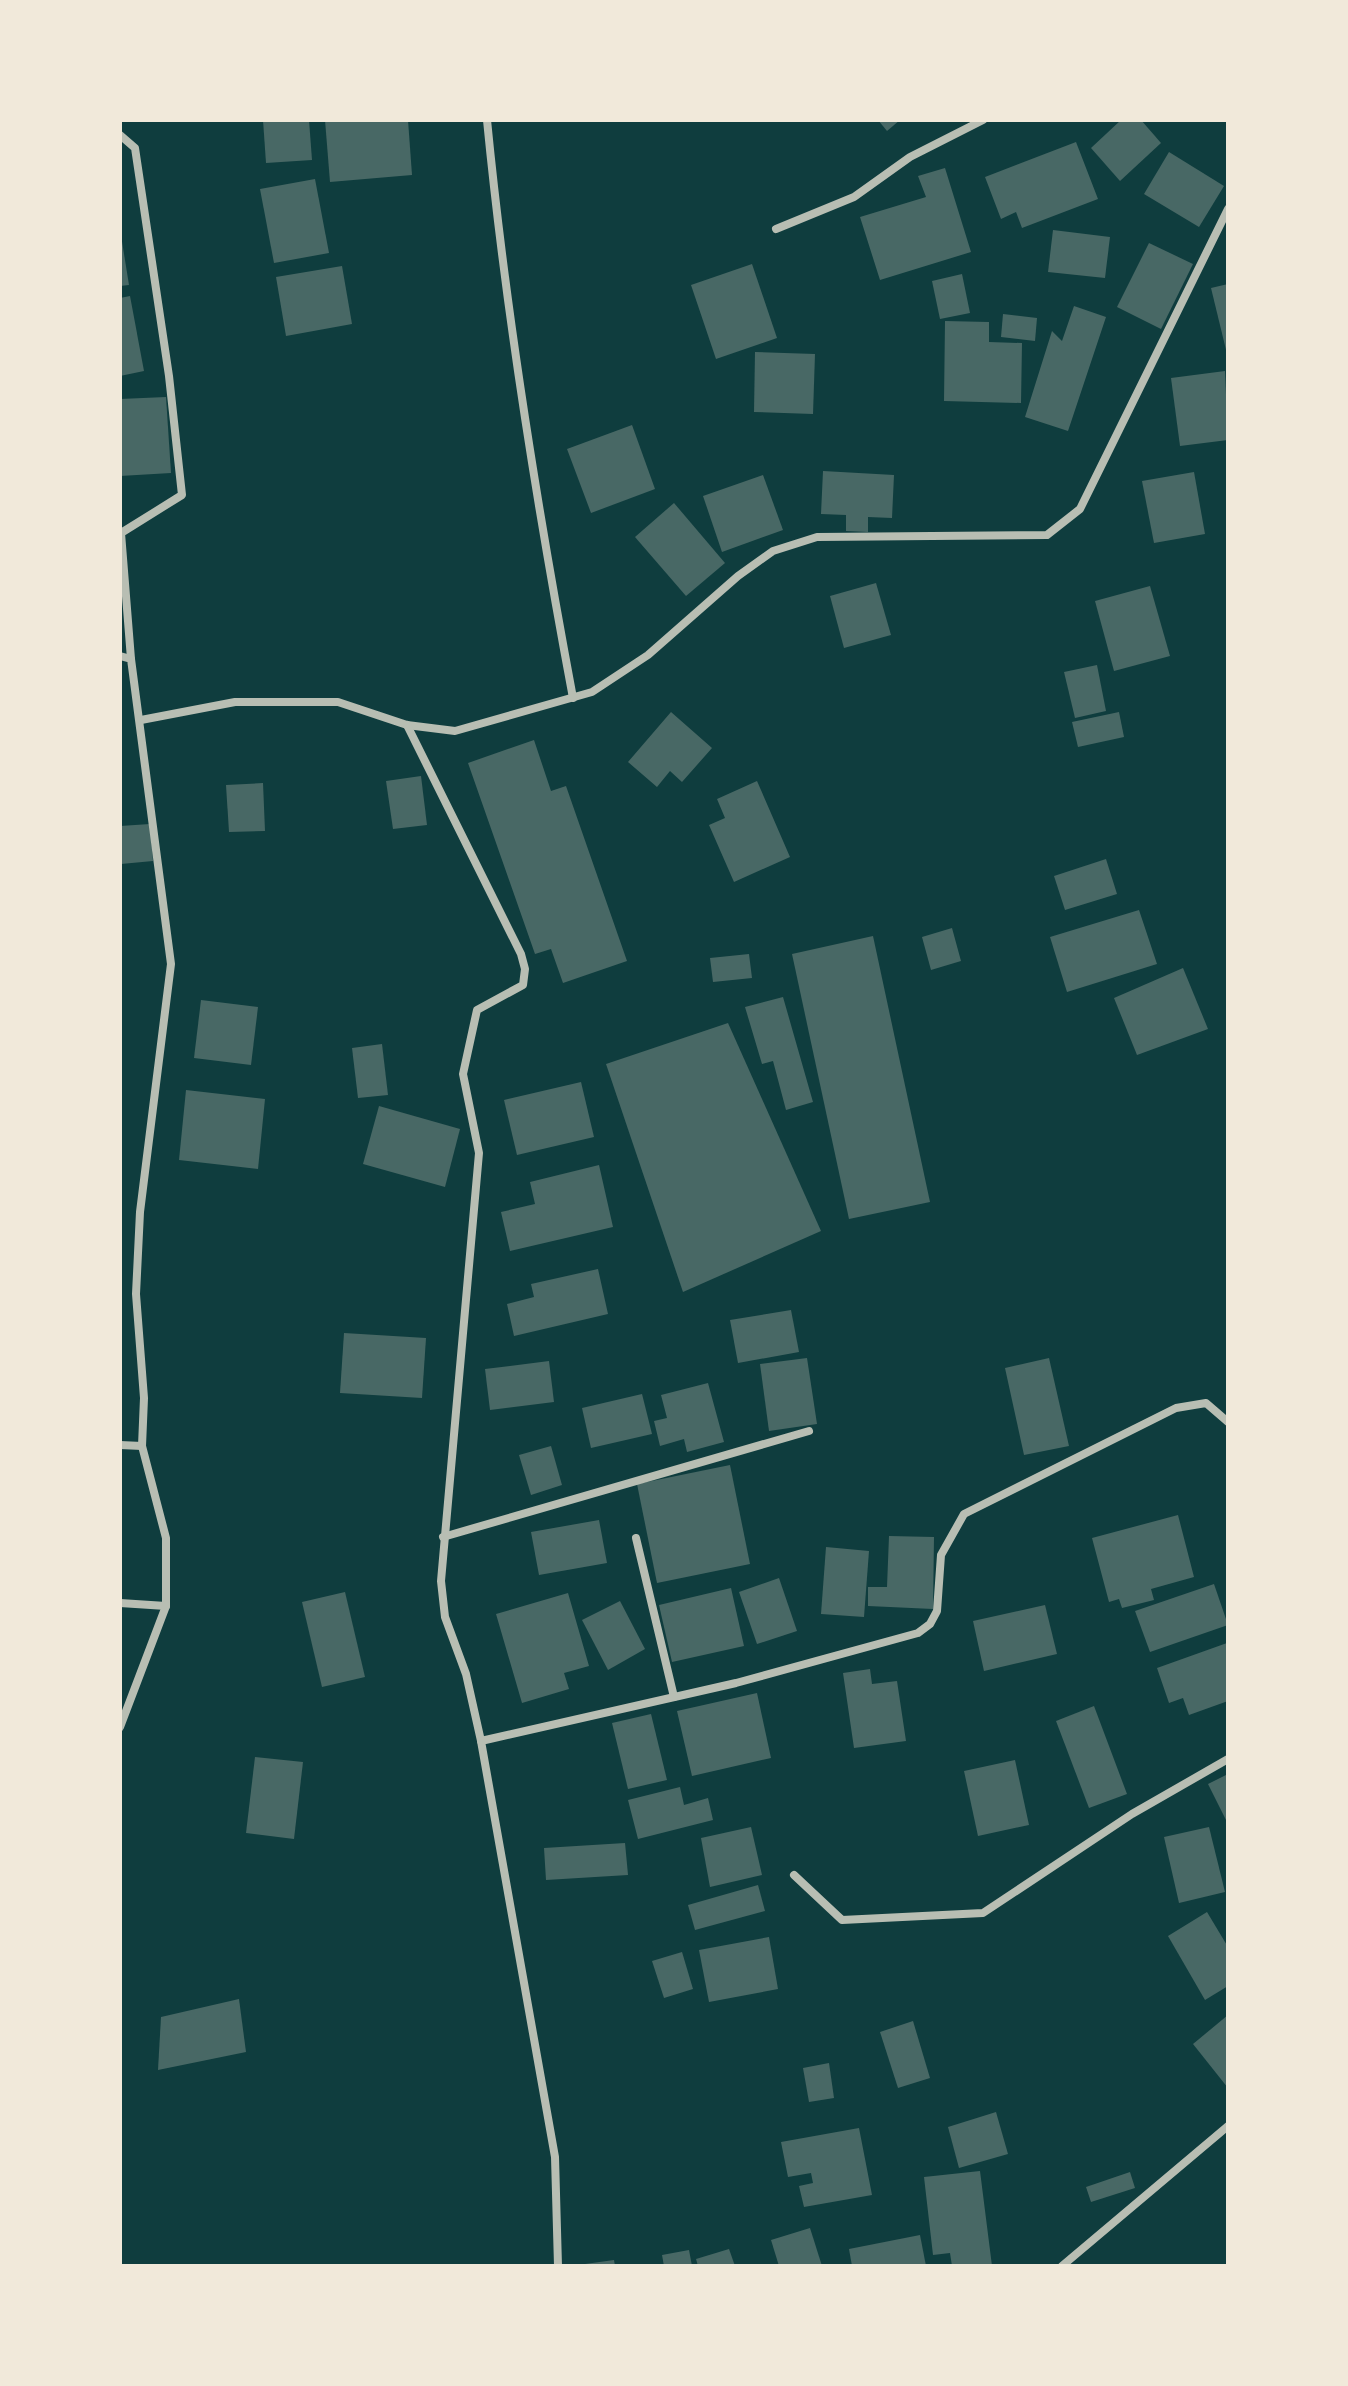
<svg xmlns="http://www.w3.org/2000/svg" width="1348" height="2386" font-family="'PT Sans',sans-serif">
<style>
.building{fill:#486865}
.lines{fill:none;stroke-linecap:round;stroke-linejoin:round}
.minor{stroke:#b8beb3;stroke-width:8}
</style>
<rect width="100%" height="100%" fill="#0f3d3e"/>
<g class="building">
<path d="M 263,120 L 309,120 L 312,160 L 266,163 Z"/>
<path d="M 325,120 L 408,120 L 412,175 L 330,182 Z"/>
<path d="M 878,120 L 900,120 L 887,131 Z"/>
<path d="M 1121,120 L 1141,120 L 1161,143 L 1120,181 L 1091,148 Z"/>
<path d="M 1076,142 L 1098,199 L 1022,228 L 1016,212 L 1001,219 L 985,177 Z"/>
<path d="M 1169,152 L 1224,186 L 1199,227 L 1144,194 Z"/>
<path d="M 945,168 L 971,252 L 880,280 L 860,217 L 926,197 L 918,176 Z"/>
<path d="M 315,179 L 329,253 L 274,263 L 260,189 Z"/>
<path d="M 120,229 L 129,285 L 120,286 Z"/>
<path d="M 1053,230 L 1110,237 L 1105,278 L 1048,272 Z"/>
<path d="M 1149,243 L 1193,264 L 1161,329 L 1117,307 Z"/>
<path d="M 752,264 L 777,338 L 716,359 L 691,285 Z"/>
<path d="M 342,266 L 352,324 L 286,336 L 276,277 Z"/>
<path d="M 962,274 L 970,313 L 940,319 L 932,281 Z"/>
<path d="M 1228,284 L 1228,354 L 1227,354 L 1211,288 Z"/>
<path d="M 130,296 L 144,371 L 120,376 L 120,298 Z"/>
<path d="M 1074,306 L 1106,317 L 1068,431 L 1025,417 L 1052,331 L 1062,341 Z"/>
<path d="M 1003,314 L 1037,318 L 1035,341 L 1001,337 Z"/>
<path d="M 945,321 L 989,322 L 989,342 L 1022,343 L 1021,403 L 944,401 Z"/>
<path d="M 755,352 L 815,354 L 813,414 L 754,412 Z"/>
<path d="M 1225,371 L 1228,440 L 1180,446 L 1171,378 Z"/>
<path d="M 166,397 L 171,473 L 120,476 L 120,399 Z"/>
<path d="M 632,425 L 655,489 L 591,513 L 567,449 Z"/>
<path d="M 823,471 L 894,475 L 892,518 L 868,517 L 868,532 L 846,531 L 846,515 L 821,514 Z"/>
<path d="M 1194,472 L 1205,534 L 1154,543 L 1142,481 Z"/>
<path d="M 763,475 L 783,530 L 722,552 L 703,496 Z"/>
<path d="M 674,503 L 725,563 L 686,596 L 635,537 Z"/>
<path d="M 876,583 L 891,635 L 844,648 L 830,596 Z"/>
<path d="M 1150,586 L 1170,656 L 1114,671 L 1095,601 Z"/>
<path d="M 1097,665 L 1106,711 L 1075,718 L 1064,672 Z"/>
<path d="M 671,712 L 712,748 L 682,782 L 670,771 L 657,787 L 628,762 Z"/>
<path d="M 1119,712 L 1124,737 L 1078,747 L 1072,722 Z"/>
<path d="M 534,740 L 551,791 L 566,786 L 627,961 L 563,983 L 551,949 L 535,954 L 468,763 Z"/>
<path d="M 421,776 L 427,825 L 393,829 L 386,781 Z"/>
<path d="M 757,781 L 790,857 L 734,882 L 709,825 L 725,818 L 717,799 Z"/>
<path d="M 263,783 L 265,831 L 229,832 L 226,785 Z"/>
<path d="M 150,824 L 153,861 L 121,864 L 120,826 Z"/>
<path d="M 1106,859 L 1117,894 L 1065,910 L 1054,876 Z"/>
<path d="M 1139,910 L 1157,964 L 1067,992 L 1050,937 Z"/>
<path d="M 952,928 L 961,961 L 931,970 L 922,937 Z"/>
<path d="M 873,936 L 930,1202 L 849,1219 L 792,954 Z"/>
<path d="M 749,954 L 752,978 L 713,982 L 710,958 Z"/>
<path d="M 1183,968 L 1208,1029 L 1137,1055 L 1114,998 Z"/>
<path d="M 783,997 L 813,1102 L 786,1110 L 773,1061 L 762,1064 L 745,1007 Z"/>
<path d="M 201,1000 L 258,1007 L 251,1065 L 194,1058 Z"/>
<path d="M 728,1023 L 821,1231 L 683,1292 L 606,1064 Z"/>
<path d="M 382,1044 L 388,1095 L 358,1098 L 352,1048 Z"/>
<path d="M 581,1082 L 594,1137 L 517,1155 L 504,1100 Z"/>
<path d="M 186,1090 L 265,1099 L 258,1169 L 179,1160 Z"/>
<path d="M 379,1106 L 460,1129 L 445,1187 L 363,1164 Z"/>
<path d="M 599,1165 L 613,1227 L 510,1251 L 501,1212 L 535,1204 L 530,1182 Z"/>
<path d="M 598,1269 L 608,1314 L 514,1336 L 507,1304 L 534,1297 L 531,1284 Z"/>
<path d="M 791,1310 L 799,1352 L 738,1363 L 730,1320 Z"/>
<path d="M 344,1333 L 426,1338 L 422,1398 L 340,1393 Z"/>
<path d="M 807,1358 L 817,1424 L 769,1431 L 760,1364 Z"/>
<path d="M 1049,1358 L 1069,1446 L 1024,1455 L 1005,1368 Z"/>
<path d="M 549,1361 L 554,1402 L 490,1410 L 485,1369 Z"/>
<path d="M 708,1383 L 724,1442 L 687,1452 L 684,1439 L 660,1446 L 654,1421 L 667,1418 L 661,1395 Z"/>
<path d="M 642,1394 L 652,1434 L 591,1448 L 582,1408 Z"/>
<path d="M 551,1446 L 562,1485 L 531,1495 L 519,1455 Z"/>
<path d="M 730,1465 L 750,1564 L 657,1583 L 637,1484 Z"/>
<path d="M 1178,1515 L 1194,1577 L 1151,1589 L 1154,1600 L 1122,1608 L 1119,1599 L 1109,1602 L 1092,1538 Z"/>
<path d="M 599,1520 L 607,1563 L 539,1575 L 531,1532 Z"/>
<path d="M 889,1536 L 934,1537 L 933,1609 L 868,1606 L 868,1587 L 887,1587 Z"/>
<path d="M 826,1547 L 869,1551 L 864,1617 L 821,1614 Z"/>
<path d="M 779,1578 L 797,1631 L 757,1644 L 739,1592 Z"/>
<path d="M 1214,1584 L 1228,1625 L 1150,1652 L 1135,1611 Z"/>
<path d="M 731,1588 L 744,1646 L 672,1662 L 659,1605 Z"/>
<path d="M 345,1592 L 365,1677 L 322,1687 L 302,1602 Z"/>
<path d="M 568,1593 L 589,1666 L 564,1673 L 569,1689 L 522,1703 L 496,1614 Z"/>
<path d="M 620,1601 L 645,1649 L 608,1670 L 582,1620 Z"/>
<path d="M 1045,1605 L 1057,1654 L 984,1671 L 973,1621 Z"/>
<path d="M 1227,1643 L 1228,1701 L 1189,1715 L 1183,1698 L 1169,1703 L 1157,1668 Z"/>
<path d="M 870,1669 L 872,1684 L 897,1681 L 906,1741 L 854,1748 L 843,1673 Z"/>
<path d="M 757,1693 L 771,1758 L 692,1776 L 677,1711 Z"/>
<path d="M 1094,1706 L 1127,1794 L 1089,1808 L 1056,1721 Z"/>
<path d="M 651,1714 L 667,1780 L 628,1789 L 612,1723 Z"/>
<path d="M 255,1757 L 303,1762 L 294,1839 L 246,1833 Z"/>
<path d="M 1015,1760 L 1029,1825 L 978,1836 L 964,1771 Z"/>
<path d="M 1228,1774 L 1228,1824 L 1208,1784 Z"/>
<path d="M 680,1787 L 684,1805 L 708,1798 L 713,1820 L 638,1839 L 628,1800 Z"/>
<path d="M 751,1827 L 762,1875 L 710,1887 L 701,1838 Z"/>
<path d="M 1209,1827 L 1225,1892 L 1179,1903 L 1164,1837 Z"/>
<path d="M 625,1843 L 628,1875 L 546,1880 L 544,1848 Z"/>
<path d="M 758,1885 L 765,1911 L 695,1930 L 688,1905 Z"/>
<path d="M 1207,1912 L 1228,1947 L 1228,1986 L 1205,2000 L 1168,1936 Z"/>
<path d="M 769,1937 L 778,1989 L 709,2002 L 699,1950 Z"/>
<path d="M 682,1952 L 693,1989 L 664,1998 L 652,1961 Z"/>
<path d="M 239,1999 L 246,2052 L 158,2070 L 161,2017 Z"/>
<path d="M 1228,2015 L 1228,2088 L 1193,2044 Z"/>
<path d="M 913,2021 L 930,2078 L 898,2088 L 880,2032 Z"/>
<path d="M 829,2063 L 834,2098 L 809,2102 L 803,2068 Z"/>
<path d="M 996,2112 L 1008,2154 L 959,2168 L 948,2127 Z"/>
<path d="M 859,2128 L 872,2195 L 804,2207 L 799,2186 L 813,2183 L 811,2173 L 788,2177 L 781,2142 Z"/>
<path d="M 980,2171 L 992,2266 L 952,2266 L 950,2253 L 933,2255 L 924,2177 Z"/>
<path d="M 1130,2172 L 1135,2188 L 1091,2202 L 1086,2187 Z"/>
<path d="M 810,2228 L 822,2266 L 779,2266 L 771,2240 Z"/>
<path d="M 920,2235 L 926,2266 L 852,2266 L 849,2249 Z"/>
<path d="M 729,2249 L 735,2266 L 698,2266 L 696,2259 Z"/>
<path d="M 689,2250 L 692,2266 L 664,2266 L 662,2255 Z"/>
<path d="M 614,2260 L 615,2266 L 585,2266 L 585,2264 Z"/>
</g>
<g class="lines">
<g class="minor">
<path d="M 487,120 C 506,315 537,506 573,698"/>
<path d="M 120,135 L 135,148 L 169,376 L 182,495 L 121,533 L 131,659"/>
<path d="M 776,229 L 854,197 L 910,157 L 983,120"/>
<path d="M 120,656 L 131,659 L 171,964 L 140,1212 L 136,1294 L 144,1398 L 142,1446 L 166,1538 L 166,1606"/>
<path d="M 141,720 L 235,702 L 338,702 L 407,725 L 455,731 L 592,692 L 648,655 L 738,576 L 773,551 L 817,537 L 1047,535 L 1080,509 L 1228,209"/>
<path d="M 407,725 L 521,954 L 525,969 L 523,985 L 477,1010 L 463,1074 L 479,1153 L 441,1581 L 445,1617 L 466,1674 L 481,1741"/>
<path d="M 120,1445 L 142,1446"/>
<path d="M 443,1537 L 809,1431"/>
<path d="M 636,1538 L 674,1697"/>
<path d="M 120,1603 L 166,1606 L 120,1727"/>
<path d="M 794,1875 L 842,1920 L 983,1913 L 1132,1814 L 1228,1759"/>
<path d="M 558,2266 L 555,2157 L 481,1741 L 736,1683 L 918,1633 L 930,1624 L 937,1611 L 941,1555 L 964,1514 L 1176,1408 L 1206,1403 L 1228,1422"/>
<path d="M 1062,2266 L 1228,2126"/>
</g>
</g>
<rect width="1348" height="2386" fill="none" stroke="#f1e9da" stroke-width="244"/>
</svg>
